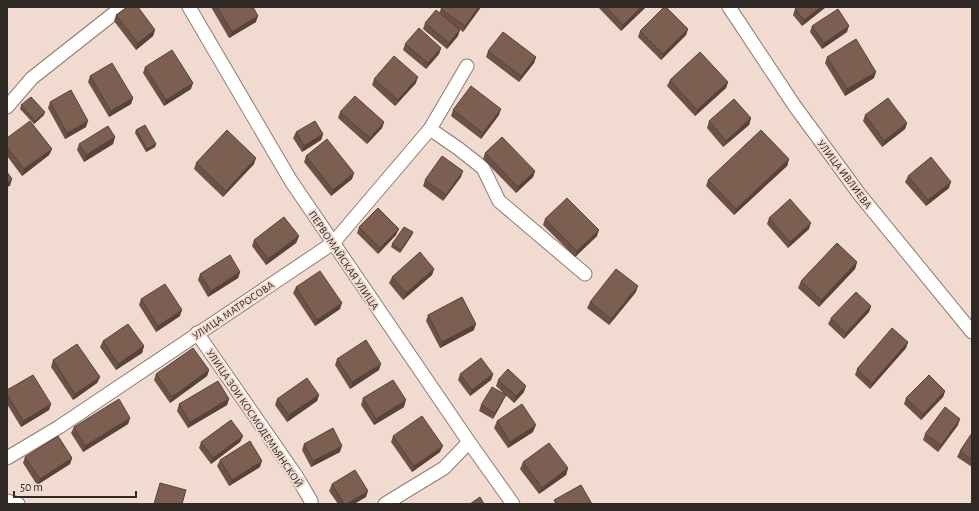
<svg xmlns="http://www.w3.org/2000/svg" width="979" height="511" font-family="'Alegreya Sans',sans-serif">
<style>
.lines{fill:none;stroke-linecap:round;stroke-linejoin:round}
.minor-casing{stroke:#8e7b72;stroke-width:15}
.minor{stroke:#fff;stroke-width:13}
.wall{fill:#6c5246}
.shaded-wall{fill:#584239}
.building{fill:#7d5f51;stroke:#584239}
.labels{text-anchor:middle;stroke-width:4;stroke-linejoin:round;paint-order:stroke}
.street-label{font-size:11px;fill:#302825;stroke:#f1dbd1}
</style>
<rect width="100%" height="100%" fill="#f1dbd1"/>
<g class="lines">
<g class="minor-casing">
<g id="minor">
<path d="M 189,7 L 291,181 L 469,442 L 513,504"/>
<path d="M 729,7 L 794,105 L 860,195 L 972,332"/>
<path d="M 7,107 L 32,78 L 122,7"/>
<path d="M 430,129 L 459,149 L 483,168 L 499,201 L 585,274"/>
<path d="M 197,333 L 297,477 L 311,501 L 311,504"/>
<path d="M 7,458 L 59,427 L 333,243 L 430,129 L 467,66"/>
<path d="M 7,501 L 18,504"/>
<path d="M 385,504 L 444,468 L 469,442"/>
</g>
</g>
<use href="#minor" class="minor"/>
</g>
<g class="wall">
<path d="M 211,7 L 253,7 L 256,22 L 229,38 Z"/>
<path d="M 481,7 L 463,32 L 459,29 L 458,36 L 447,49 L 423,29 L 425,23 L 439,13 L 441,9 Z"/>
<path d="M 598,7 L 646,7 L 621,31 Z"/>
<path d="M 826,7 L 802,26 L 793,15 L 795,9 Z"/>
<path d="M 116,15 L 155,30 L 153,36 L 136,50 L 114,21 Z"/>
<path d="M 812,26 L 847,32 L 822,49 L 810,32 Z"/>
<path d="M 688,29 L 686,35 L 661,60 L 638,37 L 640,31 Z"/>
<path d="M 405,44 L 441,48 L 439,54 L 426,69 L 403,50 Z"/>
<path d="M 488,51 L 536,57 L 534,63 L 519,82 L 486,57 Z"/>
<path d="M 827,57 L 874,78 L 845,96 L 825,63 Z"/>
<path d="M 145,67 L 191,89 L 164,106 L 143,73 Z"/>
<path d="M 90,76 L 133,98 L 131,104 L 109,117 L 88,82 Z"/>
<path d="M 374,79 L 416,83 L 395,106 L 372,85 Z"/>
<path d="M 670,80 L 728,82 L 726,88 L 695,116 L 667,86 Z"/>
<path d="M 50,102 L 86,127 L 65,139 L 48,108 Z"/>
<path d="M 21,105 L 44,115 L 34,124 L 20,109 Z"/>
<path d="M 453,110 L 499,115 L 481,139 L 451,116 Z"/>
<path d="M 340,112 L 384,122 L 382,128 L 367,144 L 338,118 Z"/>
<path d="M 865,115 L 907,123 L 905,129 L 882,147 L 863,121 Z"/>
<path d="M 751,118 L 749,125 L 723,147 L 707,128 L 709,121 Z"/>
<path d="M 136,130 L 156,144 L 155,147 L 146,152 L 135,133 Z"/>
<path d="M 296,132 L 323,134 L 321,140 L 302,152 L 293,138 Z"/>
<path d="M 115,137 L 113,144 L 84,162 L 77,150 L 79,144 Z"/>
<path d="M 7,138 L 52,149 L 49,155 L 22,176 L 7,156 Z"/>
<path d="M 485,153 L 535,171 L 533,177 L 516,193 L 483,159 Z"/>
<path d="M 306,156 L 354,173 L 352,179 L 331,196 L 304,162 Z"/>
<path d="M 789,159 L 787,166 L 734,215 L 706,186 L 708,180 Z"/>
<path d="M 196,163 L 254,164 L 223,197 L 194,169 Z"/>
<path d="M 908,176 L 949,188 L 926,206 L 905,182 Z"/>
<path d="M 461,177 L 443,201 L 423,186 L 425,180 Z"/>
<path d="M 769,218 L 809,229 L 788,248 L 767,224 Z"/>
<path d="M 545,219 L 597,236 L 575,257 L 543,225 Z"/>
<path d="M 359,227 L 396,235 L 378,254 L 357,233 Z"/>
<path d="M 413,232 L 412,235 L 400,253 L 391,247 L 392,244 Z"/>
<path d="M 299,236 L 296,243 L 266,265 L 252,246 L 254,240 Z"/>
<path d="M 857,262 L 855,269 L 819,307 L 798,288 L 801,281 Z"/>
<path d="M 434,269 L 432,275 L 403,300 L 389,283 L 392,277 Z"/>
<path d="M 240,272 L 238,278 L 208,297 L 198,280 L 200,274 Z"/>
<path d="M 296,287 L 340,309 L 315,326 L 293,293 Z"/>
<path d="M 636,292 L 609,325 L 587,308 L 590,302 Z"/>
<path d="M 141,299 L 180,316 L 156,332 L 139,305 Z"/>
<path d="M 871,306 L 869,312 L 844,339 L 828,324 L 831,318 Z"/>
<path d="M 428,315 L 474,330 L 440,348 L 426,321 Z"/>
<path d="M 103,341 L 144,346 L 142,353 L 116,370 L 100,347 Z"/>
<path d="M 908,342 L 906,348 L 870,389 L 855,375 L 857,369 Z"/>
<path d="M 337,359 L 379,370 L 350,389 L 335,365 Z"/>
<path d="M 53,360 L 100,377 L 97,383 L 73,400 L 51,367 Z"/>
<path d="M 209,370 L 207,376 L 170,403 L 154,380 L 156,374 Z"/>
<path d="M 460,374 L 493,374 L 491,380 L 470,396 L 458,380 Z"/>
<path d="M 498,380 L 524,392 L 514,403 L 496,386 Z"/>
<path d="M 7,390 L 51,404 L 49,410 L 21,427 L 7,404 Z"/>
<path d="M 945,391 L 943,397 L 921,420 L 904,404 L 906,398 Z"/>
<path d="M 319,395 L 317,401 L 287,422 L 275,405 L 277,399 Z"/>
<path d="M 363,398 L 404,407 L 374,425 L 361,405 Z"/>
<path d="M 229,399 L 227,405 L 188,428 L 177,411 L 179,404 Z"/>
<path d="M 503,401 L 493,419 L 479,411 L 481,405 Z"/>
<path d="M 130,418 L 128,424 L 83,452 L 71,433 L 74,427 Z"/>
<path d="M 497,421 L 533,432 L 508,448 L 494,428 Z"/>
<path d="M 958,425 L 938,452 L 923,440 L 925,434 Z"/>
<path d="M 972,433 L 972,467 L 957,457 L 960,451 Z"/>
<path d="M 243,436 L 240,442 L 211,464 L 199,448 L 201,442 Z"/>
<path d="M 393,436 L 440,452 L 412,472 L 391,442 Z"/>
<path d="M 304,444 L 340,452 L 311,467 L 302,450 Z"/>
<path d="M 25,457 L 72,458 L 70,464 L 37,485 L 23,463 Z"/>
<path d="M 220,460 L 260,467 L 229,486 L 217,466 Z"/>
<path d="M 523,462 L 568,468 L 566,475 L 539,494 L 520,469 Z"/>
<path d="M 332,484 L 366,497 L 354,504 L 338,504 L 329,491 Z"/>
</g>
<g class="shaded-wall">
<path d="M 479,7 L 481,7 L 463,32 L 465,26 Z"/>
<path d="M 641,7 L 646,7 L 621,31 L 623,25 Z"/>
<path d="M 821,7 L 826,7 L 802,26 L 804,20 Z"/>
<path d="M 258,16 L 256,22 L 229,38 L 232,32 Z"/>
<path d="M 849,26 L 847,32 L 822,49 L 824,43 Z"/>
<path d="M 688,29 L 686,35 L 661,60 L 663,54 Z"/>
<path d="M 155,30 L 153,36 L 136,50 L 138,43 Z"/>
<path d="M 460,30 L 458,36 L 447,49 L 449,43 Z"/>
<path d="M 441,48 L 439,54 L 426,69 L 428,63 Z"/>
<path d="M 536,57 L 534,63 L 519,82 L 521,76 Z"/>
<path d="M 876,72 L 874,78 L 845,96 L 847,89 Z"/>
<path d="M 418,77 L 416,83 L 395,106 L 398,100 Z"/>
<path d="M 728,82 L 726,88 L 695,116 L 697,110 Z"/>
<path d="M 193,83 L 191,89 L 164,106 L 166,100 Z"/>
<path d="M 133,98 L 131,104 L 109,117 L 111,111 Z"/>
<path d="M 501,109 L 499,115 L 481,139 L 483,133 Z"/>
<path d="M 45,112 L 44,115 L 34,124 L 35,121 Z"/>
<path d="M 751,118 L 749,125 L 723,147 L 726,141 Z"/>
<path d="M 88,121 L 86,127 L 65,139 L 67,133 Z"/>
<path d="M 384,122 L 382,128 L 367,144 L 370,138 Z"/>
<path d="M 907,123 L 905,129 L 882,147 L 884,141 Z"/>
<path d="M 323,134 L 321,140 L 302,152 L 304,146 Z"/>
<path d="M 115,137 L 113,144 L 84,162 L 86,155 Z"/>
<path d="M 156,144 L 155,147 L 146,152 L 147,149 Z"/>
<path d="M 52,149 L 49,155 L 22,176 L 24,169 Z"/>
<path d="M 256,158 L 254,164 L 223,197 L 226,191 Z"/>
<path d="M 789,159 L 787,166 L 734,215 L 736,209 Z"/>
<path d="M 463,171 L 461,177 L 443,201 L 446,195 Z"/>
<path d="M 535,171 L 533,177 L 516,193 L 518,187 Z"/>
<path d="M 354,173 L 352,179 L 331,196 L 333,190 Z"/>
<path d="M 12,179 L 10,186 L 7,187 L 7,183 Z"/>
<path d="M 951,182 L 949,188 L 926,206 L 928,200 Z"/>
<path d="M 811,223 L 809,229 L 788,248 L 790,242 Z"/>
<path d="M 399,229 L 396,235 L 378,254 L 380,248 Z"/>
<path d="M 599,230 L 597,236 L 575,257 L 577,251 Z"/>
<path d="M 413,232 L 412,235 L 400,253 L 401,250 Z"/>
<path d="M 299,236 L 296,243 L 266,265 L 268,259 Z"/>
<path d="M 857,262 L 855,269 L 819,307 L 821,300 Z"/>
<path d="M 434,269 L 432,275 L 403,300 L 406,293 Z"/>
<path d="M 240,272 L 238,278 L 208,297 L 211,291 Z"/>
<path d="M 638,286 L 636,292 L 609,325 L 611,319 Z"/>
<path d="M 342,303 L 340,309 L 315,326 L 317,320 Z"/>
<path d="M 871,306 L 869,312 L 844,339 L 846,333 Z"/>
<path d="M 182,310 L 180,316 L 156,332 L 158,326 Z"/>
<path d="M 476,324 L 474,330 L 440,348 L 442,342 Z"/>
<path d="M 908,342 L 906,348 L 870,389 L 872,383 Z"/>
<path d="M 144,346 L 142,353 L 116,370 L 118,364 Z"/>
<path d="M 381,364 L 379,370 L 350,389 L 352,382 Z"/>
<path d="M 209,370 L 207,376 L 170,403 L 172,397 Z"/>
<path d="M 493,374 L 491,380 L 470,396 L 472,390 Z"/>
<path d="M 100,377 L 97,383 L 73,400 L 75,394 Z"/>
<path d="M 526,386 L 524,392 L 514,403 L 516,396 Z"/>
<path d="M 945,391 L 943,397 L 921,420 L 923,414 Z"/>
<path d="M 319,395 L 317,401 L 287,422 L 289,415 Z"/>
<path d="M 506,395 L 503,401 L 493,419 L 495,413 Z"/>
<path d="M 229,399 L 227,405 L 188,428 L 190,422 Z"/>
<path d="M 406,400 L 404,407 L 374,425 L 376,419 Z"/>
<path d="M 51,404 L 49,410 L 21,427 L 23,421 Z"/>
<path d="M 130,418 L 128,424 L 83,452 L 85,446 Z"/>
<path d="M 960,419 L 958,425 L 938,452 L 941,445 Z"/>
<path d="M 536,425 L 533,432 L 508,448 L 510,442 Z"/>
<path d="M 243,436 L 240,442 L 211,464 L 213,458 Z"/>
<path d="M 342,446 L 340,452 L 311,467 L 313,461 Z"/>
<path d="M 443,446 L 440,452 L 412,472 L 414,466 Z"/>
<path d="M 72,458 L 70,464 L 37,485 L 40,479 Z"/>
<path d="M 262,461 L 260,467 L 229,486 L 232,480 Z"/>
<path d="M 568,468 L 566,475 L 539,494 L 542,488 Z"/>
<path d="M 368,491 L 366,497 L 354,504 L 347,504 Z"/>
</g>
<g class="building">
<path d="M 127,7 L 138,7 L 155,30 L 138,43 L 116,15 Z"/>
<path d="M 217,7 L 253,7 L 258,16 L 232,32 Z"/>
<path d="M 442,7 L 479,7 L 465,26 L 441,9 Z"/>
<path d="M 606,7 L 641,7 L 623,25 Z"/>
<path d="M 664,7 L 666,7 L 688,29 L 663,54 L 640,31 Z"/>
<path d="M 798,7 L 821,7 L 804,20 L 795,9 Z"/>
<path d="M 838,9 L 849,26 L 824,43 L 812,26 Z"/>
<path d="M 436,10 L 460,30 L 449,43 L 425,23 Z"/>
<path d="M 419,28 L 441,48 L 428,63 L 405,44 Z"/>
<path d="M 503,32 L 536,57 L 521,76 L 488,51 Z"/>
<path d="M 856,39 L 876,72 L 847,89 L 827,57 Z"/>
<path d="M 172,50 L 193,83 L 166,100 L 145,67 Z"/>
<path d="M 700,52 L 728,82 L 697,110 L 670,80 Z"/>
<path d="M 394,56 L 418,77 L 398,100 L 374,79 Z"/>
<path d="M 112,63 L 133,98 L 111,111 L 90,76 Z"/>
<path d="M 471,86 L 501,109 L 483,133 L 453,110 Z"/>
<path d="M 71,90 L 88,121 L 67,133 L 50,102 Z"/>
<path d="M 355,96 L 384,122 L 370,138 L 340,112 Z"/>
<path d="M 31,97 L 45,112 L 35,121 L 21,105 Z"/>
<path d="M 888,98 L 907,123 L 884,141 L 865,115 Z"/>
<path d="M 734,99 L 751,118 L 726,141 L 709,121 Z"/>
<path d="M 30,121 L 52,149 L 24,169 L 7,147 L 7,138 Z"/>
<path d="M 315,121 L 323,134 L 304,146 L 296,132 Z"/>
<path d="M 145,125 L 156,144 L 147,149 L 136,130 Z"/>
<path d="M 108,126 L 115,137 L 86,155 L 79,144 Z"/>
<path d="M 227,130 L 256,158 L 226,191 L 196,163 Z"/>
<path d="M 761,130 L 789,159 L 736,209 L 708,180 Z"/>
<path d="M 502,137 L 535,171 L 518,187 L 485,153 Z"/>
<path d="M 327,139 L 354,173 L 333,190 L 306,156 Z"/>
<path d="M 442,156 L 463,171 L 446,195 L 425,180 Z"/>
<path d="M 931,157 L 951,182 L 928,200 L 908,176 Z"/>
<path d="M 7,172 L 12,179 L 7,183 Z"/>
<path d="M 567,198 L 599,230 L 577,251 L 545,219 Z"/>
<path d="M 790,199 L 811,223 L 790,242 L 769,218 Z"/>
<path d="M 378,208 L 399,229 L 380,248 L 359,227 Z"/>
<path d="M 284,217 L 299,236 L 268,259 L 254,240 Z"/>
<path d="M 404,227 L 413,232 L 401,250 L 392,244 Z"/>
<path d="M 837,243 L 857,262 L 821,300 L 801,281 Z"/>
<path d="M 420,252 L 434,269 L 406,293 L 392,277 Z"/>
<path d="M 230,255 L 240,272 L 211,291 L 200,274 Z"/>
<path d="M 616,269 L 638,286 L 611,319 L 590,302 Z"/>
<path d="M 320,271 L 342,303 L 317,320 L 296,287 Z"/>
<path d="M 165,284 L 182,310 L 158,326 L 141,299 Z"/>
<path d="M 856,292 L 871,306 L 846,333 L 831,318 Z"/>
<path d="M 462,297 L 476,324 L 442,342 L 428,315 Z"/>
<path d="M 128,324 L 144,346 L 118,364 L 103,341 Z"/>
<path d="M 892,328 L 908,342 L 872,383 L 857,369 Z"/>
<path d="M 366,340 L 381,364 L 352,382 L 337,359 Z"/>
<path d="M 77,344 L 100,377 L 75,394 L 53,360 Z"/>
<path d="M 193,348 L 209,370 L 172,397 L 156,374 Z"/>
<path d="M 481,358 L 493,374 L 472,390 L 460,374 Z"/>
<path d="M 508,369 L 526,386 L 516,396 L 498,380 Z"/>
<path d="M 33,375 L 51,404 L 23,421 L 7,394 L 7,390 Z"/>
<path d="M 929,375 L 945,391 L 923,414 L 906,398 Z"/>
<path d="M 307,378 L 319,395 L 289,415 L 277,399 Z"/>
<path d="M 393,380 L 406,400 L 376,419 L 363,398 Z"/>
<path d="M 218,381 L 229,399 L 190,422 L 179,404 Z"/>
<path d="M 492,387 L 506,395 L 495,413 L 481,405 Z"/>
<path d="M 119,399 L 130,418 L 85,446 L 74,427 Z"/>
<path d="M 522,404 L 536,425 L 510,442 L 497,421 Z"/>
<path d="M 945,407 L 960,419 L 941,445 L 925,434 Z"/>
<path d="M 422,416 L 443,446 L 414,466 L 393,436 Z"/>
<path d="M 231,420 L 243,436 L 213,458 L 201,442 Z"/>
<path d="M 333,428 L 342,446 L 313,461 L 304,444 Z"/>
<path d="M 972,433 L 972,460 L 960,451 Z"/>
<path d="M 58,436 L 72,458 L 40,479 L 25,457 Z"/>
<path d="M 250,441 L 262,461 L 232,480 L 220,460 Z"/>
<path d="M 549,443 L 568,468 L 542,488 L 523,462 Z"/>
<path d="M 355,470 L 368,491 L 347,504 L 344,504 L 332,484 Z"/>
<path d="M 160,483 L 186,490 L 182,504 L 154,504 Z"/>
<path d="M 581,485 L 592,504 L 556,504 L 554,500 Z"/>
<path d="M 480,497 L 484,504 L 470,504 Z"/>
</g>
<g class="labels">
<g class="street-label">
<text transform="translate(845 174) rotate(53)" y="4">УЛИЦА ИВЛИЕВА</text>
<text transform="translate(344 260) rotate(56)" y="4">ПЕРВОМАЙСКАЯ УЛИЦА</text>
<text transform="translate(233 310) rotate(-34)" y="4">УЛИЦА МАТРОСОВА</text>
<text transform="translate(255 418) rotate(56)" y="4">УЛИЦА ЗОИ КОСМОДЕМЬЯНСКОЙ</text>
</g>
</g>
<rect width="979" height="511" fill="none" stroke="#302825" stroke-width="16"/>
<path d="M14 491v6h122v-6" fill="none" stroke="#302825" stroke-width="2"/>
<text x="20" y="491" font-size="12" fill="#302825" stroke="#f1dbd1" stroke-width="3" paint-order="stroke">50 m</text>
</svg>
